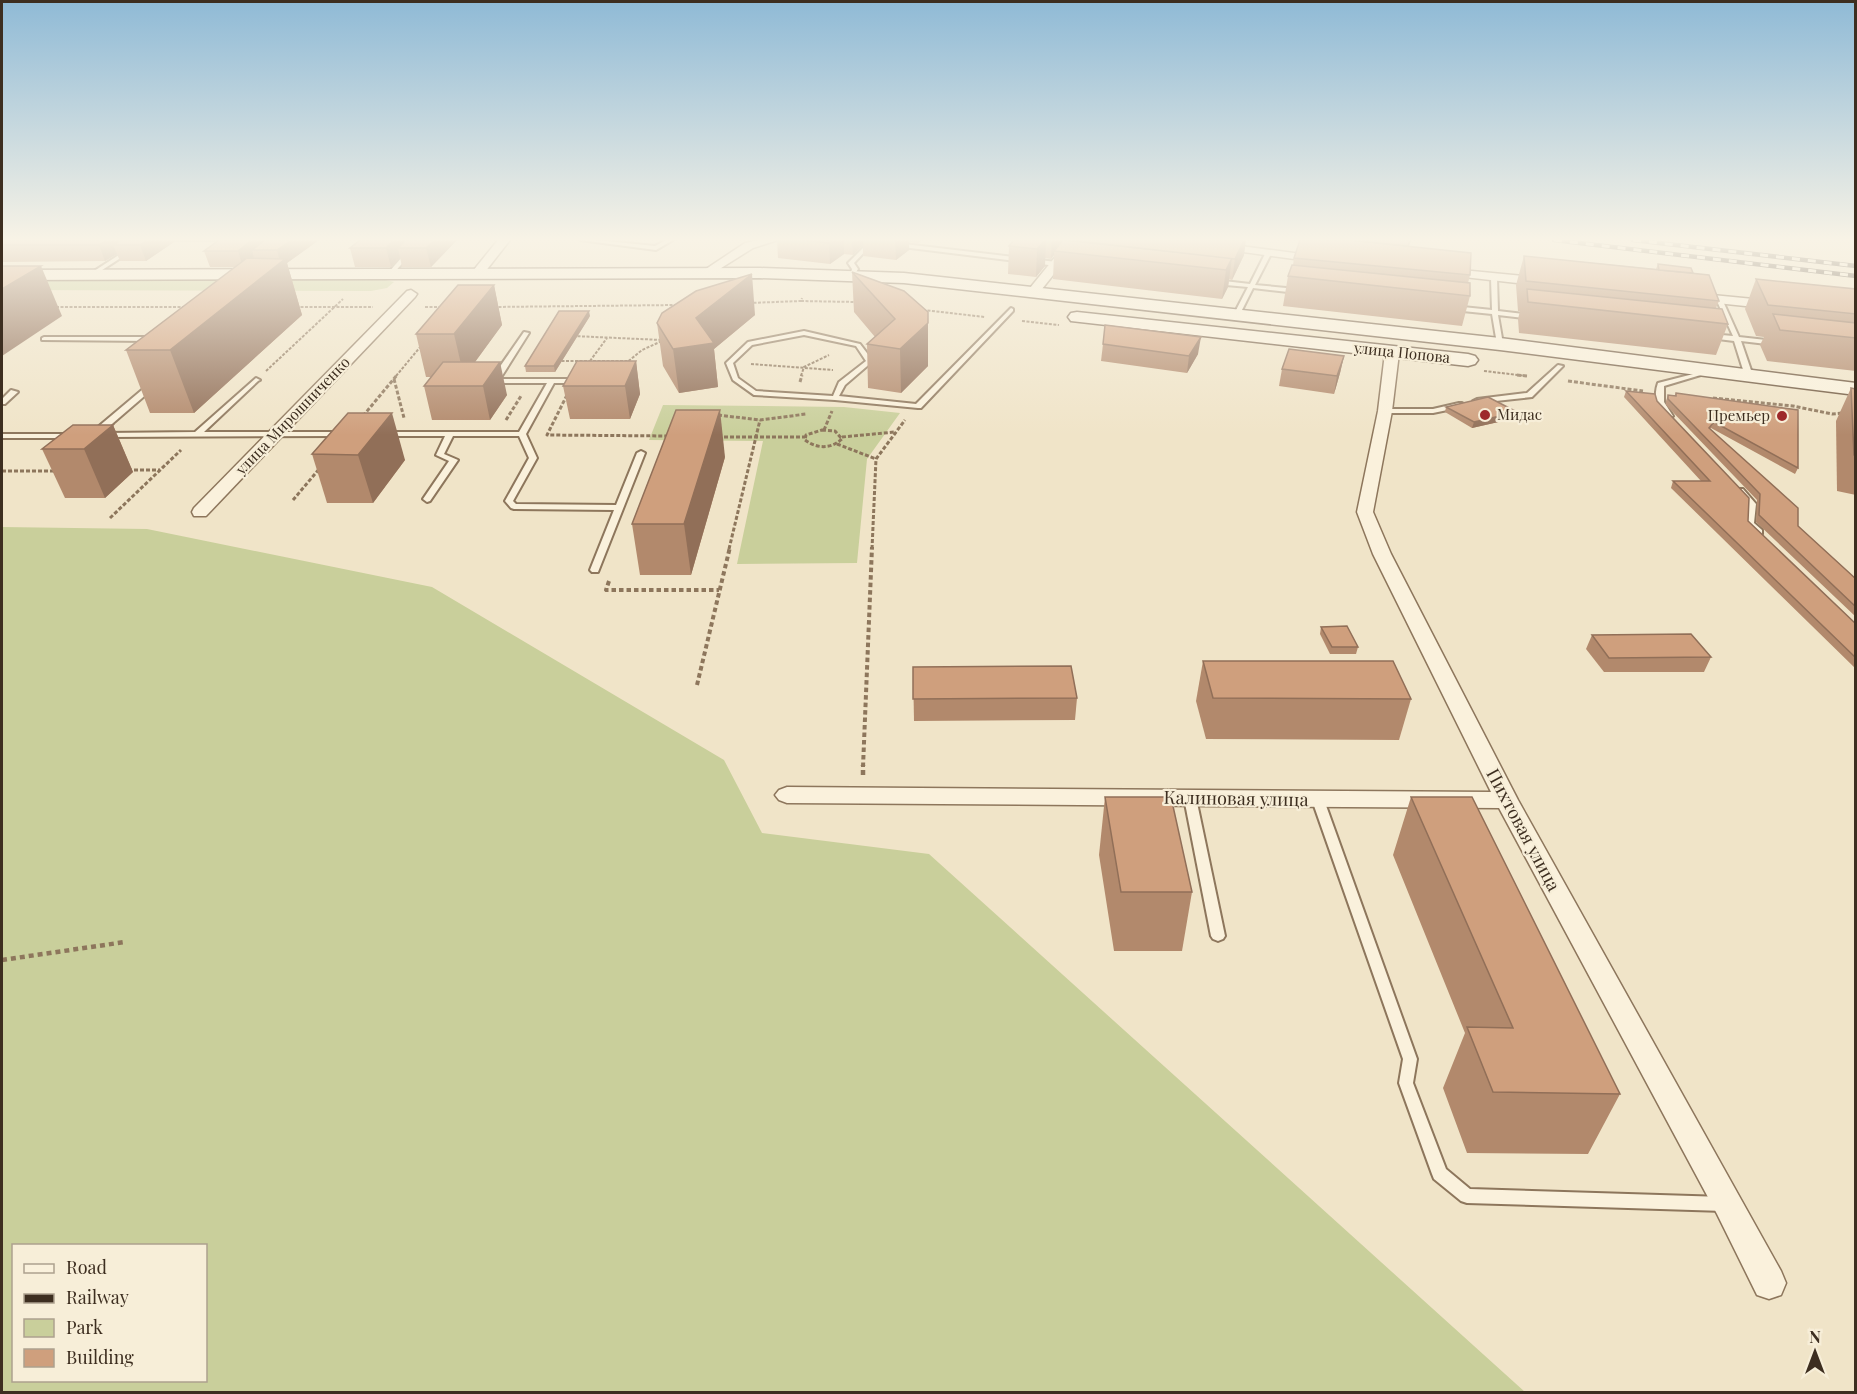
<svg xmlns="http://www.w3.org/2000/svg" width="1857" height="1394" font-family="'Playfair Display',serif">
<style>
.green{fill:#c9cf9b;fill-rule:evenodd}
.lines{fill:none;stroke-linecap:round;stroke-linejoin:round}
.lane-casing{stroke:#8d765c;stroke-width:4}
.street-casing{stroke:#8d765c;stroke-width:3}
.secondary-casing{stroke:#6f573f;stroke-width:3}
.path-far3{stroke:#8d765c;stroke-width:2;stroke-dasharray:3 1.5;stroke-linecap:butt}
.path-far2{stroke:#8d765c;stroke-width:3;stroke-dasharray:4 2;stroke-linecap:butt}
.path-far1{stroke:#8d765c;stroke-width:4;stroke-dasharray:4.5 3;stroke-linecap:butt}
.path{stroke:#8d765c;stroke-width:4.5;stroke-dasharray:5 4;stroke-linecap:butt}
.lane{fill:#faf1dc;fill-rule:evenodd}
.street{fill:#faf1dc;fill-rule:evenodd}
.secondary{fill:#faf1dc;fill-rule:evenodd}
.rail-casing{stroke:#3d2e20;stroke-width:4.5}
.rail{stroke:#f7eed8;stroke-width:3;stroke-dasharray:8;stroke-linecap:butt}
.wall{fill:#b2896c}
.shaded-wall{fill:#916f58}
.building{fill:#cf9f7d;stroke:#916f58;stroke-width:1.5}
.poi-dot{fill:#9e2a2b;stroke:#f7eed8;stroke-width:2}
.labels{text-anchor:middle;stroke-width:4.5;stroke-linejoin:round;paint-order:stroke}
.far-street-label{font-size:15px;fill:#3d2e20;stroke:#f7eed8}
.far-poi-label{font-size:15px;fill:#3d2e20;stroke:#f7eed8;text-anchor:start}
.street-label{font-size:18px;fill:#3d2e20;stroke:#f7eed8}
</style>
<rect width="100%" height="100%" fill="#f0e4c8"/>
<g class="green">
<path d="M 382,279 L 394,282 L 387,288 L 371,291 L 2,290 L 2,280 Z"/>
<path d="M 663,405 L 844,407 L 900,413 L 867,459 L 857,563 L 737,564 L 763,441 L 649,440 Z"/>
<path d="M 2,527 L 147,529 L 432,587 L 724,760 L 762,833 L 929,854 L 1525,1392 L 2,1392 ZM 14,1246 L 206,1246 L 206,1380 L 14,1380 Z"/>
</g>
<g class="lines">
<g class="lane-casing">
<g id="lane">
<path d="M 142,240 L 148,240 L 93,276 L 88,275 Z"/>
<path d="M 417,240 L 423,240 L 392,275 L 388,275 L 388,273 Z"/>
<path d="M 580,240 L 596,240 L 655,246 L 666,240 L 673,240 L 656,250 Z"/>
<path d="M 871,240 L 877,243 L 872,244 L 854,263 L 858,269 L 854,276 L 850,276 L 852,269 L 848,263 Z"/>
<path d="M 896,243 L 1065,263 L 1068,265 L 1065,267 L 894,246 L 893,245 Z"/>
<path d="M 1268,252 L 1271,254 L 1255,285 L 1297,289 L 1300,291 L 1297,293 L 1253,288 L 1240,314 L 1235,315 L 1234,314 L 1248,287 L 1215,284 L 1212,282 L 1215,280 L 1250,284 L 1265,254 Z"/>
<path d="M 1494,276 L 1497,278 L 1498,311 L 1533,315 L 1536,317 L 1533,319 L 1498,315 L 1503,344 L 1500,346 L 1497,344 L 1492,314 L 1453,310 L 1450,308 L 1453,306 L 1492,310 L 1491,278 Z"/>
<path d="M 1719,297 L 1722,299 L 1739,337 L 1775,341 L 1778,343 L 1775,345 L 1741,341 L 1753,376 L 1751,377 L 1745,376 L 1734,341 L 1710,338 L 1707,336 L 1710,334 L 1733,336 L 1716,299 Z"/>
<path d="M 1011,308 L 1013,309 L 1013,311 L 921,408 L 918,408 L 835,400 L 754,395 L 733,380 L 726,363 L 748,342 L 804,331 L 860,344 L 873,361 L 845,385 L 839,396 L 916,404 ZM 804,335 L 856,346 L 866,361 L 839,382 L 833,396 L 756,391 L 738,378 L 733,363 L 752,345 Z"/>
<path d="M 524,332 L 529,333 L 500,379 L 580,379 L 584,381 L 580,383 L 554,383 L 526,434 L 537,458 L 513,501 L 516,504 L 616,505 L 637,453 L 641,451 L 645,453 L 598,572 L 592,572 L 590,570 L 614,510 L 514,509 L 511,508 L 505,501 L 529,458 L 519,436 L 453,436 L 444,454 L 458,460 L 430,501 L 427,502 L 423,499 L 449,461 L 436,455 L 445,436 L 384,436 L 380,434 L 384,432 L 519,432 L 547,383 L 498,383 L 492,378 Z"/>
<path d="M 44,337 L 152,337 L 155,339 L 152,341 L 42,340 L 42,338 Z"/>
<path d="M 1558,365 L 1563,366 L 1532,397 L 1477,403 L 1473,401 L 1477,399 L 1527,393 Z"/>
<path d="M 1709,370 L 1714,371 L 1664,386 L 1664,402 L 1673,416 L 1666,418 C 1657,407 1653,397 1658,383 Z"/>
<path d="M 256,378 L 260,380 L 258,381 L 204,432 L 341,432 L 345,434 L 341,436 L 105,437 L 101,435 L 105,433 L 195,432 Z"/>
<path d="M 149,384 L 156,386 L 98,436 L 92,436 L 92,432 Z"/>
<path d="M 11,390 L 18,392 L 5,404 L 2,404 L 2,399 Z"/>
<path d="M 1459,403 L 1462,403 L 1462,407 L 1433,413 L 1385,413 L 1381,411 L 1385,409 L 1433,409 Z"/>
<path d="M 2,434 L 71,434 L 75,436 L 71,438 L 2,438 Z"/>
<path d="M 1737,489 L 1743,489 L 1756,504 L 1754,523 L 1762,530 L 1762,534 L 1756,534 L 1746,524 L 1748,504 L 1737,493 Z"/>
<path d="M 1190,794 L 1194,795 L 1196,798 L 1225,936 L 1223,939 L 1218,941 L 1213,939 L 1211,936 L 1184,798 L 1186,795 Z"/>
<path d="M 1318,796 L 1322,797 L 1324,800 L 1417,1059 L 1413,1083 L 1446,1169 L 1470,1189 L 1724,1197 L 1730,1199 L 1732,1204 L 1730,1209 L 1724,1211 L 1467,1203 L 1461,1201 L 1434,1179 L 1432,1174 L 1399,1083 L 1403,1059 L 1312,800 L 1314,797 Z"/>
</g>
</g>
<g class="street-casing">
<g id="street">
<path d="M 498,240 L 510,240 L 481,277 L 473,277 L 473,271 Z"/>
<path d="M 758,240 L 778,240 L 753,248 L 710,275 L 706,277 L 700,273 L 745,243 Z"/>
<path d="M 1069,240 L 1081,240 L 1038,294 L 1030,294 L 1030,288 Z"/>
<path d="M 1218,243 L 1324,257 L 1330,260 L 1324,263 L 1214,248 L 1214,244 Z"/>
<path d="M 1441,268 L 1544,278 L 1550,282 L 1544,286 L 1437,274 L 1435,272 Z"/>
<path d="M 411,290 L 417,294 L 415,297 L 206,516 L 194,516 L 192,512 L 194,508 L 407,291 Z"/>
<path d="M 1692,293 L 1774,301 L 1780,305 L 1774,309 L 1688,300 L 1686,297 L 1688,294 Z"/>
<path d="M 1392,349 L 1399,353 L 1392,411 L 1373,512 L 1391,554 L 1518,800 L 1781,1271 L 1786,1283 L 1781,1295 L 1769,1299 L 1757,1295 L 1717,1214 L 1499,808 L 787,803 L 779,800 L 775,795 L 779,790 L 787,787 L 1491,792 L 1373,554 L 1357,512 L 1378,411 L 1385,353 Z"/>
</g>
</g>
<g class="secondary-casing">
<g id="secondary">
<path d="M 760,268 L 904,273 L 1500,338 L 1856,383 L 1856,395 L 1500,350 L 904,283 L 760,278 L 2,280 L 2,270 Z"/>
<path d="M 1077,312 L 1468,354 L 1475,356 L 1478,360 L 1475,364 L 1468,366 L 1071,321 L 1068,317 L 1071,313 Z"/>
</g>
</g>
<g class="path-far3">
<path d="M 801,301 L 856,302"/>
<path d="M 749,303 L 801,301 L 802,298"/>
<path d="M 56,307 L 187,307"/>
<path d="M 296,307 L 373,307"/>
<path d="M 425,307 L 442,307"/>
<path d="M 494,307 L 676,305"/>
<path d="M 923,310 L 985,317"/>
<path d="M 1022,321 L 1059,325"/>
<path d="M 573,336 L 662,340"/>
<path d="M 557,361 L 628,361"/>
<path d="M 590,361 L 607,338"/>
<path d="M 625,364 L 642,350 L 662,341"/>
<path d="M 751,364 L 833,370"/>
<path d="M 266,371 L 343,299"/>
<path d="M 1484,371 L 1527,376"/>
<path d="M 396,376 L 421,346"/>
<path d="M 801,376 L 804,367 L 829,355"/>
</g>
<g class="path-far2">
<path d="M 1517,375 L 1527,376"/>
<path d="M 394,379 L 404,418"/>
<path d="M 1568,381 L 1643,391"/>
<path d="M 800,382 L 802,375"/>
<path d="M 567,395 L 547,435 L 669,436"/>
<path d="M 1713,398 L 1793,406 L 1832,414 L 1843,413"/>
<path d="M 718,415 L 760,420 L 806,414"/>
<path d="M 363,416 L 397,375"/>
<path d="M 506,420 L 521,396"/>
<path d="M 822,430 L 835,431 L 842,439 C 831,449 817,449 805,440 L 806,435 Z"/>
<path d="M 824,430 L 832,411"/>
<path d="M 718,437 L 805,437"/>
<path d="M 842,437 L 895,432"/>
<path d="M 837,444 L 876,459"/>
<path d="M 128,470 L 160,470"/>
<path d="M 2,471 L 55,471"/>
<path d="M 293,500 L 320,468"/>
<path d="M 110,518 L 181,450"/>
<path d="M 729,549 L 760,420"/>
<path d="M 872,549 L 876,459 L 905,420"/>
</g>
<g class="path-far1">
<path d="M 609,581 L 606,590 L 719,590"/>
<path d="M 697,685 L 730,547"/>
<path d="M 863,767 L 872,547"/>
</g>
<g class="path">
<path d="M 863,775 L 863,765"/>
<path d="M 2,960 L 125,942"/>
</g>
<use href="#lane" class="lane"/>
<use href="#street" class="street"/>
<use href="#secondary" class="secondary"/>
<g class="rail-casing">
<g id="rail">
<path d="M 1554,240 L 1856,276"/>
<path d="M 1633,240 L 1856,266"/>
</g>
</g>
<use href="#rail" class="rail"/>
</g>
<g class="wall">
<path d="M 2,240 L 319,240 L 287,263 L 302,315 L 194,413 L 150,413 L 126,350 L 236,267 L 210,267 L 204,251 L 217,242 L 174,242 L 146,261 L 120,261 L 117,254 L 105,261 L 2,262 Z"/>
<path d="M 360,240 L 457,240 L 431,267 L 402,267 L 400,257 L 391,267 L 355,267 L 350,248 Z"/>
<path d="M 777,240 L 923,240 L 918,243 L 909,242 L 909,250 L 896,260 L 863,256 L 863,245 L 853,255 L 844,254 L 830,264 L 778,258 Z"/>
<path d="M 1014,240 L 1066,240 L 1244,255 L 1232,280 L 1229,279 L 1228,287 L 1222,299 L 1053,279 L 1054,255 L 1051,259 L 1045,258 L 1045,266 L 1036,277 L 1008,274 L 1009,246 Z"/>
<path d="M 1411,240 L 1409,246 L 1470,275 L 1468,283 L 1470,296 L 1462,326 L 1283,306 L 1288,276 L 1293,265 L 1294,258 Z"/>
<path d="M 1524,256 L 1656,269 L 1658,264 L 1693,273 L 1719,301 L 1716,308 L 1728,324 L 1716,355 L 1519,333 L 1518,319 L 1520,311 L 1518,311 L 1516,285 Z"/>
<path d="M 852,272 L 904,291 L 928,366 L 901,393 L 868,388 L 867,344 L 875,337 L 854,312 Z"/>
<path d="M 1756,279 L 1856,289 L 1856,371 L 1767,361 L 1760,345 L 1764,337 L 1756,336 L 1745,309 Z"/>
<path d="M 494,285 L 502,325 L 475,362 L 507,395 L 490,420 L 432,420 L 424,386 L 431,377 L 426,377 L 416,334 Z"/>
<path d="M 755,315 L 714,349 L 718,387 L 679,393 L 663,366 L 657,323 Z"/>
<path d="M 590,316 L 555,372 L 526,372 L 525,366 Z"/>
<path d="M 1103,344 L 1198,354 L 1187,373 L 1101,361 Z"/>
<path d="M 1344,356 L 1340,373 L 1334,394 L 1279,386 L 1282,369 Z"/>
<path d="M 636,361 L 640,394 L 630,419 L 570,419 L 563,386 Z"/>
<path d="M 1851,388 L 1856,389 L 1856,495 L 1837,491 L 1836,421 Z"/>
<path d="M 1626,391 L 1657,401 L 1748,521 L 1856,624 L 1856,669 L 1671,488 L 1673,481 L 1701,481 L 1624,397 Z"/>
<path d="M 1676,393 L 1798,468 L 1795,474 L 1711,428 L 1710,429 L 1798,526 L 1856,579 L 1856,617 L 1756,522 L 1757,500 L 1666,405 L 1666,401 L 1668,395 L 1675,395 Z"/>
<path d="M 1446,407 L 1516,418 L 1472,428 L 1445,412 Z"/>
<path d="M 348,413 L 405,460 L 373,503 L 327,503 L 312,454 Z"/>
<path d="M 113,425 L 133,472 L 105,498 L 65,498 L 42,449 Z"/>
<path d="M 725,457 L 691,575 L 640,575 L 632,524 Z"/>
<path d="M 1321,627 L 1358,647 L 1356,654 L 1330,654 L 1320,634 Z"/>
<path d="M 1592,635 L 1711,657 L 1704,672 L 1604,672 L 1586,649 Z"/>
<path d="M 1203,661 L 1411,699 L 1399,740 L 1206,739 L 1196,701 Z"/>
<path d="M 913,667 L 1077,698 L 1075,720 L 914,721 Z"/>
<path d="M 1105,797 L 1192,892 L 1182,951 L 1114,951 L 1099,855 Z"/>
<path d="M 1411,797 L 1620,1094 L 1588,1154 L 1467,1153 L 1443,1088 L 1465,1033 L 1393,855 Z"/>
</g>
<g class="shaded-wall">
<path d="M 107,240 L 138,240 L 113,245 L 117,254 L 105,261 L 99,245 Z"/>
<path d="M 148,240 L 173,240 L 174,242 L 146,261 L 140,245 Z"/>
<path d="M 252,240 L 278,240 L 252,250 L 254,258 L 243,267 L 238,251 Z"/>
<path d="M 292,240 L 319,240 L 287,263 L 302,315 L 194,413 L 170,350 L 280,263 L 277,250 Z"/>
<path d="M 394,240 L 415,240 L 398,248 L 400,257 L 391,267 L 386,248 Z"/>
<path d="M 435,240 L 457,240 L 431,267 L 426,248 Z"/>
<path d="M 834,240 L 844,240 L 844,254 L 830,264 L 829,243 Z"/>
<path d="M 852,240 L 863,240 L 863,245 L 853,255 Z"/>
<path d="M 895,240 L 909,240 L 909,250 L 896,260 Z"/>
<path d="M 1045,240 L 1046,240 L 1045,266 L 1036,277 L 1037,249 Z"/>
<path d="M 1052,240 L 1066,240 L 1057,251 L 1054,251 L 1054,255 L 1051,259 Z"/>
<path d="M 1244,240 L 1246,240 L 1244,255 L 1232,280 L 1235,259 Z"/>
<path d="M 1232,258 L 1228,287 L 1222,299 L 1226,270 Z"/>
<path d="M 41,266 L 62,316 L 2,356 L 2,289 Z"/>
<path d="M 752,274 L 755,315 L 714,349 L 718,387 L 679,393 L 673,349 L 696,318 Z"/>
<path d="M 494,285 L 502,325 L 464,377 L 454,334 Z"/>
<path d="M 589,311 L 590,316 L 555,372 L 554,366 Z"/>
<path d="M 928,323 L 928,366 L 901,393 L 900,349 Z"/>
<path d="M 1201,337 L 1198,354 L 1187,373 L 1189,356 Z"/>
<path d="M 1344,356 L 1340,373 L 1334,394 L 1337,376 Z"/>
<path d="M 636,361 L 640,394 L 630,419 L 625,386 Z"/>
<path d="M 500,362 L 507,395 L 490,420 L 483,386 Z"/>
<path d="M 720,410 L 725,457 L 691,575 L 684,524 Z"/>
<path d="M 1517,412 L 1516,418 L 1472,428 L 1474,422 Z"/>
<path d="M 392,413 L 405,460 L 373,503 L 358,455 Z"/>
<path d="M 113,425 L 133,472 L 105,498 L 84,449 Z"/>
</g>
<g class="building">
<path d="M 2,240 L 107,240 L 99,245 L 2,245 Z"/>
<path d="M 121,240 L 148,240 L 140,245 L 113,245 Z"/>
<path d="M 219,240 L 252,240 L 238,251 L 204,251 Z"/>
<path d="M 265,240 L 292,240 L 277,250 L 252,250 Z"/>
<path d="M 360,240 L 394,240 L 386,248 L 350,248 Z"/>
<path d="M 406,240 L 435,240 L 426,248 L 398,248 Z"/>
<path d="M 802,240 L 834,240 L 829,243 Z"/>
<path d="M 1014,240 L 1045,240 L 1037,249 L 1009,246 Z"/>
<path d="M 1063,240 L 1232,258 L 1226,270 L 1054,251 Z"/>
<path d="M 1069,240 L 1244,240 L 1235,259 Z"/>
<path d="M 1300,240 L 1349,240 L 1471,253 L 1470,275 L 1294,258 Z"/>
<path d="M 1349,240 L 1410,240 L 1408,246 Z"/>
<path d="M 1524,256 L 1709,275 L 1719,301 L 1526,281 Z"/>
<path d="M 247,258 L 285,259 L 170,350 L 126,350 Z"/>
<path d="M 1658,264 L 1691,268 L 1693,273 L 1659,270 Z"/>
<path d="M 1292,265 L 1470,283 L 1470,296 L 1288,276 Z"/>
<path d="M 2,266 L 41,266 L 2,289 Z"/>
<path d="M 852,272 L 904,291 L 928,312 L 928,323 L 900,349 L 867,344 L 895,319 Z"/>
<path d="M 752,274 L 696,318 L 714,343 L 673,349 L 657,323 L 662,313 L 696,291 Z"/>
<path d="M 1756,279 L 1856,289 L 1856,314 L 1768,305 Z"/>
<path d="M 458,285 L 494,285 L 454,334 L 416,334 Z"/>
<path d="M 1527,289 L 1722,309 L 1728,324 L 1528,302 Z"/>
<path d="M 559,311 L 589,311 L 554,366 L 525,366 Z"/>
<path d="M 1773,314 L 1856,323 L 1856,338 L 1780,330 Z"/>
<path d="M 1105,325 L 1201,337 L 1189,356 L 1103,344 Z"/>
<path d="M 1289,349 L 1344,356 L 1337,376 L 1282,369 Z"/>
<path d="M 577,361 L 636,361 L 625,386 L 563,386 Z"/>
<path d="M 443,362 L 500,362 L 483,386 L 424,386 Z"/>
<path d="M 1851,388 L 1856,389 L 1856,456 L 1854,455 Z"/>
<path d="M 1626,391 L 1655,394 L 1657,401 L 1749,498 L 1748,521 L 1856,624 L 1856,658 L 1673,481 L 1710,481 Z"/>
<path d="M 1676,393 L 1798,410 L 1798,468 L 1714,422 L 1709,428 L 1798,508 L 1798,526 L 1856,579 L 1856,607 L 1759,515 L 1760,494 L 1668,399 L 1668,395 L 1676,396 Z"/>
<path d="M 1488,397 L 1517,412 L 1474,422 L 1446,407 Z"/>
<path d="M 676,410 L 720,410 L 684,524 L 632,524 Z"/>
<path d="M 348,413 L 392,413 L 358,455 L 312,454 Z"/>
<path d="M 73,425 L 113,425 L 84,449 L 42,449 Z"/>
<path d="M 1347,626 L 1358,647 L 1332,647 L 1321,627 Z"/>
<path d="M 1691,634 L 1711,657 L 1609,658 L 1592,635 Z"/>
<path d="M 1203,661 L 1393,661 L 1411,699 L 1213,698 Z"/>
<path d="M 1071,666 L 1077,698 L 913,699 L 913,667 Z"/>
<path d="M 1105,797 L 1171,797 L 1192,892 L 1121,892 Z"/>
<path d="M 1411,797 L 1472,797 L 1620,1094 L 1493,1092 L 1467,1027 L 1513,1028 Z"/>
</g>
<linearGradient id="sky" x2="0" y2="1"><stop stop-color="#8fbad6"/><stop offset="0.55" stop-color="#f8f3e6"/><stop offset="1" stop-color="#f8f3e6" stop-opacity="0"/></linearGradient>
<rect width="1857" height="435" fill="url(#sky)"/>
<g class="poi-dot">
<circle cx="1485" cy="415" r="6"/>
<circle cx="1782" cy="416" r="6"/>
</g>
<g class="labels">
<g class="far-street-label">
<text transform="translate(1402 353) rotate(6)" y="5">улица Попова</text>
<text transform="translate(293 416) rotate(-46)" y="5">улица Мирошниченко</text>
</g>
<g class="far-poi-label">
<text x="1497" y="420">Мидас</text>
<text x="1770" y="421" text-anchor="end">Премьер</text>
</g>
<g class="street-label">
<text transform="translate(1236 799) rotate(1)" y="6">Калиновая улица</text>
<text transform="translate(1523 830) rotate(62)" y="6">Пихтовая улица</text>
</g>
</g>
<rect width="1857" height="1394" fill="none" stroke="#3d2e20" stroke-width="6"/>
<rect x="12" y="1244" width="195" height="138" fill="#f7eed8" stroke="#ada18e" stroke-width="1.5"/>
<rect x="24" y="1264" width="30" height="9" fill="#faf1dc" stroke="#ada18e" stroke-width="1.5"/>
<text x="66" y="1274" font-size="18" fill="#3d2e20">Road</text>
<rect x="24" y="1294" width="30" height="9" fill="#3d2e20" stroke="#ada18e" stroke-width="1.5"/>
<text x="66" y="1304" font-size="18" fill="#3d2e20">Railway</text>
<rect x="24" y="1319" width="30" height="18" fill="#c9cf9b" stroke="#ada18e" stroke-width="1.5"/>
<text x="66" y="1334" font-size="18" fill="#3d2e20">Park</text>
<rect x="24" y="1349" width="30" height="18" fill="#cf9f7d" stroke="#ada18e" stroke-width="1.5"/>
<text x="66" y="1364" font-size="18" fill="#3d2e20">Building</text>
<g transform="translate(1815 1352)" stroke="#f7eed8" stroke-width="4.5" paint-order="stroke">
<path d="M0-4.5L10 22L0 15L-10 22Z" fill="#3d2e20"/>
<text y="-9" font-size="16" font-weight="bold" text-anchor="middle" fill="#3d2e20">N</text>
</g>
</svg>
